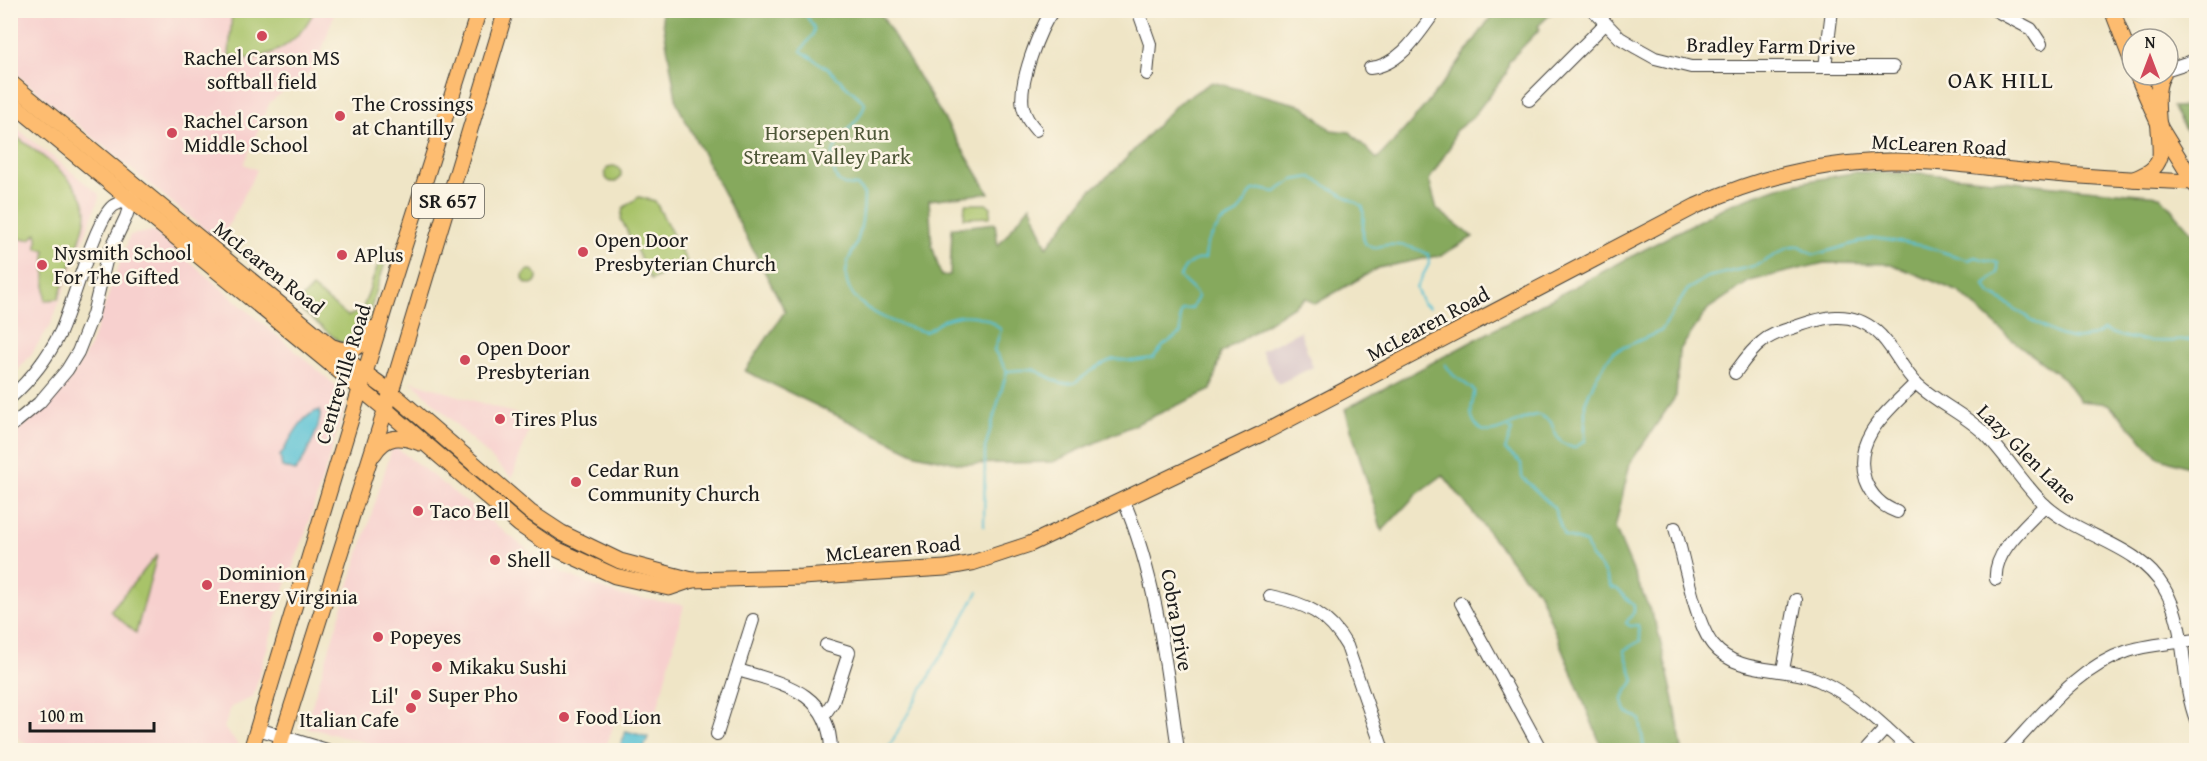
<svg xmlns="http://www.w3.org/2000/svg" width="2207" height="761" font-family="'Gentium Book Plus',serif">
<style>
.built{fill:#f7d0ce}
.industrial{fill:#d2bec4}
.green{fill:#a8c369;stroke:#627042;stroke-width:1.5}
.forest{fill:#86a95d;stroke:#51623c;stroke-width:1.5}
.water{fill:#58c1d4;stroke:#3a6e78;stroke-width:1.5}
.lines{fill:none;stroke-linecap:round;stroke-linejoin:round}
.stream{stroke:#58c1d4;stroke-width:2}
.minor-casing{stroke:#3c3a36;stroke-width:14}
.major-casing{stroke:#3c3a36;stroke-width:17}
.minor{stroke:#fff;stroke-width:12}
.major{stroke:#fdbc6f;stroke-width:15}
.poi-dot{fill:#d1495b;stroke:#fcf5e5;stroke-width:2}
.labels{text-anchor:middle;stroke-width:5;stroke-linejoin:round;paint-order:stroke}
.shield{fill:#fcf5e5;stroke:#5f5d58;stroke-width:1.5}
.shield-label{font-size:20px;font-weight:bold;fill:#1c1c1c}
.street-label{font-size:21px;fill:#1c1c1c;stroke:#fcf5e5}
.poi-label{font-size:21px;fill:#1c1c1c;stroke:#fcf5e5;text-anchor:start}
.park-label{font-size:21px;fill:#4d5637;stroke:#fcf5e5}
.quarter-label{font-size:24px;letter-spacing:1.5px;fill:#1c1c1c;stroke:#fcf5e5}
</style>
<rect width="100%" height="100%" fill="#fcf5e5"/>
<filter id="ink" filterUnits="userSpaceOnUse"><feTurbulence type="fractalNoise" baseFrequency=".0167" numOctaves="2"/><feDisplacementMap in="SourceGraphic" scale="12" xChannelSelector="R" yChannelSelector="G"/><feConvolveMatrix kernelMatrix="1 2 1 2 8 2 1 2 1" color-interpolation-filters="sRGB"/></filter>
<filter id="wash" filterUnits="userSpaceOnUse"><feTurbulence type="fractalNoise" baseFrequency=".008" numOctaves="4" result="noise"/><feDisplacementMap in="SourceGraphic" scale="24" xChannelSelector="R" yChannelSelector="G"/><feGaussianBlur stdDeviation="1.35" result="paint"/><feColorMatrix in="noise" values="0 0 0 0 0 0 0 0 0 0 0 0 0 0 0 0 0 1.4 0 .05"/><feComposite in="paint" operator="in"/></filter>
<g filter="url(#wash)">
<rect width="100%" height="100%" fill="#efe5c6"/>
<g class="built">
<path d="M 10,11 L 335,11 L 317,66 L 270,102 L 244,164 L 257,170 L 220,242 L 11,70 Z"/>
<path d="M 10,123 L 99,194 L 99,198 L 51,324 L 30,356 L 11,378 Z"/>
<path d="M 153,231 L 339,388 L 337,396 L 346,403 L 305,535 L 285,587 L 253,697 L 231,707 L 224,728 L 241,748 L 240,750 L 33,750 L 11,732 L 10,437 L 45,409 L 72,377 L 90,346 L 130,235 Z"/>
<path d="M 411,381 L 533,419 L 512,478 Z"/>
<path d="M 393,445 L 528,550 L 563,573 L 618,595 L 684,605 L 653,726 L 617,715 L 605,750 L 394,750 L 305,727 Z"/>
</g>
<path class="industrial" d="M 1300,331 L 1313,367 L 1278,384 L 1261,351 Z"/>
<g class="green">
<path d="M 232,11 L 232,10 L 314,11 C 299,43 265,66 229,56 Z"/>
<path d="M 10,132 C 33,150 83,180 86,211 C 87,229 65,279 58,299 L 45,300 L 45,250 L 37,249 L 37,233 L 30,239 L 11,239 Z"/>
<circle cx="613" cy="174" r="8"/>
<path d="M 639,197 L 655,201 L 687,262 L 651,280 L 621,219 L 623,208 Z"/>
<path d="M 965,204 L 987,204 L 991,207 L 990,217 L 964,218 Z"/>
<path d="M 389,250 L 363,334 L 355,342 L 341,343 L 301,310 L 299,301 L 312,288 L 348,316 L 362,311 L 381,256 Z"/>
<circle cx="530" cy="277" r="7"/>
<path d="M 157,555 L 136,633 L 110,611 Z"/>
</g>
<g class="forest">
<path d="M 661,11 L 879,11 L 989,193 L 929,200 L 932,245 L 941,276 L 950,275 L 952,228 L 995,223 L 998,246 L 1030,205 L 1047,247 L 1090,191 L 1116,169 L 1178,103 L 1212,82 L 1304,106 L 1331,130 L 1350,132 L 1377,159 C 1423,113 1459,63 1495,11 L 1554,11 L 1538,26 L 1540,29 L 1509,61 L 1506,74 L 1472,118 L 1455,131 L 1451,145 L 1429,180 L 1437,209 L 1473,237 L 1442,255 L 1378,268 L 1315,304 L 1306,298 L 1221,353 L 1211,390 L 1053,462 L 961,464 L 916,454 L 745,371 L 785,311 L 677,104 Z"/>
<path d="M 2196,106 L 2196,148 L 2172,107 Z"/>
<path d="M 1856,172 L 1919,173 L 2160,196 L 2196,237 L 2196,442 L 2188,467 L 2158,457 L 2109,404 L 2080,401 L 2064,379 L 2011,339 L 1959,292 L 1891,264 L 1824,263 L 1750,281 L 1708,309 L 1679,351 L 1676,396 L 1630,463 L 1615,528 L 1657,627 L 1674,700 L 1682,750 L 1603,750 L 1539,592 L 1522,575 L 1443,475 L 1416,495 L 1382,531 L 1345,409 L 1728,205 L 1778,187 Z"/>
</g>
<g class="water">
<path d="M 320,410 C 323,422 304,462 295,471 L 282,467 L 280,456 C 290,441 301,414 320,410 Z"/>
<path d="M 626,731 L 648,737 L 643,750 L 619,750 Z"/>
</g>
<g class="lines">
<g class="stream">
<path d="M 803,10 L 814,28 L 813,34 L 801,51 L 827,68 L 865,103 C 860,131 817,139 838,181 L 844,185 L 857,186 L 864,194 C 864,211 862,228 856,245 C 853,252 848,258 847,266 C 838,306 895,324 925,332 C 932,330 937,323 944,320 C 963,312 987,314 1001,330 L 994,350 L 1007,371 L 1033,369 L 1062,384 L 1074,383 L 1100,365 L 1114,359 L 1132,361 L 1153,358 L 1164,345 L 1181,333 L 1180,316 L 1182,310 L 1192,308 L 1198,297 C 1194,288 1186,285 1180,277 C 1185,264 1192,260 1205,258 L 1207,243 L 1221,222 L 1237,214 L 1253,190 L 1260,189 L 1275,192 L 1293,180 L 1311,177 L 1362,206 C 1368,220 1354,246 1375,248 C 1390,241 1413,246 1428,254 L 1429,264 L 1416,288 L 1423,304 L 1429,307"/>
<path d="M 1445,364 L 1453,375 L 1474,390 C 1475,399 1469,409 1472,417 C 1484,452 1520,413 1539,415 C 1542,416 1548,420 1551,422 C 1556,436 1558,444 1574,448 L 1585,441 L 1585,403 L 1596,377 L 1613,352 L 1661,331 L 1688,289 L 1708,277 L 1758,265 L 1787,248 L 1800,246 L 1814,255 L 1874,238 L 1924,246 L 1968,260 L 1975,257 L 1998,263 L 1998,273 L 1985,285 L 1990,294 C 2024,309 2064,358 2103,330 C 2134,343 2163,343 2196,339"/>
<path d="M 1509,428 L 1512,430 L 1505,450 L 1521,463 L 1522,477 L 1554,508 L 1564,536 L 1586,543 L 1591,557 L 1602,569 L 1611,587 L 1617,589 L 1634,606 L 1634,612 L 1626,623 L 1630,626 L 1638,625 L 1640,641 L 1624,650 L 1634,680 C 1626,696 1618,693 1627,713 L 1637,717 L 1640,720 L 1644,750"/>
<path d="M 984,526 L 985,448 L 1007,371"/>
<path d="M 887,750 L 978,592"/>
</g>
</g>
</g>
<g filter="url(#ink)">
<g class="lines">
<g class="minor-casing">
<g id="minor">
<path d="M 1138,10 L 1150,44 L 1147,74"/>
<path d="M 1593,10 L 1620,38 L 1637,48 L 1655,58 L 1691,67 L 1893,67"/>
<path d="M 1995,10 L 2031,29 L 2041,44"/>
<path d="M 1825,67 L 1832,10"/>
<path d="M 1370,68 C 1401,65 1419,33 1436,10"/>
<path d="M 2168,69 L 2196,60"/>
<path d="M 2139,80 L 2152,75"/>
<path d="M 1529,100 L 1605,24"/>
<path d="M 1036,130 C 1030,123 1025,117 1023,107 C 1018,84 1039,29 1053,10"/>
<path d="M 1735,373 C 1743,362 1751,350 1762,342 C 1771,334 1783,331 1795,327 C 1823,317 1850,309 1876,331 C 1893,345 1901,369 1918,385 C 1938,403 1964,414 1984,433 C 2007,455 2022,484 2046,506 C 2082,538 2138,544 2164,588 C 2188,627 2180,678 2196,720"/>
<path d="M 10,398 C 30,380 48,357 60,333 C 72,307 95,220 113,206 C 117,203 125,201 130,199"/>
<path d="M 10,427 L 39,403 L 67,370 L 78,352 L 93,314 L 107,257 L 126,217 L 133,195"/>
<path d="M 1123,499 C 1157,578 1166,666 1178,750"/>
<path d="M 1897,512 C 1881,506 1871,496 1865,480 C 1851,438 1890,409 1916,383"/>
<path d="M 1675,528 C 1684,558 1695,623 1713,645 C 1738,676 1786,665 1820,681 C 1855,697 1882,724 1910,750"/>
<path d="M 1996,579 C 1993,551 2028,524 2045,505"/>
<path d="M 1270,596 C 1305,603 1329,614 1347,646 L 1383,750"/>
<path d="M 1461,603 L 1541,750"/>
<path d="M 738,670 C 784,684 830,692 831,750"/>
<path d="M 1783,670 L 1796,600"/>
<path d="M 824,715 L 833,702 L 849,652 L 826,645"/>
<path d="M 258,729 L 327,750"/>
<path d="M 717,734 L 753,620"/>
<path d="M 1866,750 L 1886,728"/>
<path d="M 2008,750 C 2044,712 2077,668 2128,651 C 2150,644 2174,643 2196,640"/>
</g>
</g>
<g class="major-casing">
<g id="major">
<path d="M 2112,10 L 2132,62"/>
<path d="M 2137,75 L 2161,129 L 2196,186"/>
<path d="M 10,82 L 355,366 L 391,392 L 530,512 L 562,533 L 620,561 L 692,580 L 802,577 L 945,568 L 972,563 L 1030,544 L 1261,434 L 1696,206 C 1756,178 1823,162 1890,161 C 1942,160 1993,169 2044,173 C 2094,178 2144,180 2194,182"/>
<path d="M 10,101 L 385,409 L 520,525 L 554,548 L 615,576 L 669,588 L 692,580"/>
<path d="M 2134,179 C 2146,174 2156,170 2160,157 C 2162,135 2151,92 2163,75"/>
<path d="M 333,347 C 353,355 364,345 374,328"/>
<path d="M 374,454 C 386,434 401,436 420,443"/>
<path d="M 251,750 L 384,310 L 479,10"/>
<path d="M 278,750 L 391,392 L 506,10"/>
</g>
</g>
<use href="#minor" class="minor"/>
<use href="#major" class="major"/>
</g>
</g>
<g class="poi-dot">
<circle cx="262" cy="36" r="6"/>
<circle cx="340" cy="116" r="6"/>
<circle cx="172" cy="133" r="6"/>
<circle cx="583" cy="252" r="6"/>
<circle cx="342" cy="255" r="6"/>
<circle cx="42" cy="265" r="6"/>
<circle cx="465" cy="360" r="6"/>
<circle cx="500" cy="419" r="6"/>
<circle cx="576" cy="482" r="6"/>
<circle cx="418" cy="511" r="6"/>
<circle cx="495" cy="560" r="6"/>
<circle cx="207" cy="585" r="6"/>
<circle cx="378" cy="637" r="6"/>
<circle cx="437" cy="667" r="6"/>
<circle cx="416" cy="695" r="6"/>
<circle cx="411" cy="708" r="6"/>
<circle cx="564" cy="717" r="6"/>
</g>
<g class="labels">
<rect class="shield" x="412" y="184" width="72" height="34" rx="4.5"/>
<g class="shield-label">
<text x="448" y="208">SR 657</text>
</g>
<g class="street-label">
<text transform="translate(1771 46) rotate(1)" y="7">Bradley Farm Drive</text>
<text transform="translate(1939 145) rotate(3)" y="7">McLearen Road</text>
<text transform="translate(269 268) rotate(39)" y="7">McLearen Road</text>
<text transform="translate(1428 324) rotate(-28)" y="7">McLearen Road</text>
<text transform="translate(343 374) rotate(-73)" y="7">Centreville Road</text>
<text transform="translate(2027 454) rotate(45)" y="7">Lazy Glen Lane</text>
<text transform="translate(893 549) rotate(-5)" y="7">McLearen Road</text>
<text transform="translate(1177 620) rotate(80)" y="7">Cobra Drive</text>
</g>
<g class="poi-label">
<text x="262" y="65" text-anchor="middle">Rachel Carson MS<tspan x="262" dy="24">softball field</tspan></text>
<text x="352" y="111">The Crossings<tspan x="352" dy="24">at Chantilly</tspan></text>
<text x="184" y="128">Rachel Carson<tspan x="184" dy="24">Middle School</tspan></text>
<text x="595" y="247">Open Door<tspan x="595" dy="24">Presbyterian Church</tspan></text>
<text x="54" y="260">Nysmith School<tspan x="54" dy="24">For The Gifted</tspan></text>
<text x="354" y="262">APlus</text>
<text x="477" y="355">Open Door<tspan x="477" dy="24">Presbyterian</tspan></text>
<text x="512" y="426">Tires Plus</text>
<text x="588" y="477">Cedar Run<tspan x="588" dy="24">Community Church</tspan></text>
<text x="430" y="518">Taco Bell</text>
<text x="507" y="567">Shell</text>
<text x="219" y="580">Dominion<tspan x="219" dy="24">Energy Virginia</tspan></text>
<text x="390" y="644">Popeyes</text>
<text x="449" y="674">Mikaku Sushi</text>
<text x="428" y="702">Super Pho</text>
<text x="399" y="703" text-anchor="end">Lil'<tspan x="399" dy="24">Italian Cafe</tspan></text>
<text x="576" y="724">Food Lion</text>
</g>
<g class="park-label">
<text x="827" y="140">Horsepen Run<tspan x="827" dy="24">Stream Valley Park</tspan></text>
</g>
<g class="quarter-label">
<text x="2001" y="88">OAK HILL</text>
</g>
</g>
<rect width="2207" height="761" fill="none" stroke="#fcf5e5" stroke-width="36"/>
<g transform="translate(2150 57)"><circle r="28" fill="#fcf5e5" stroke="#a29e95" stroke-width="1.5"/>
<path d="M0-4.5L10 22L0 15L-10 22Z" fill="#d1495b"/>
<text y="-9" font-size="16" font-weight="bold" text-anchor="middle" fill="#1c1c1c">N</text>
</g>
<path d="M30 722v9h124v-9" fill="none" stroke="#1c1c1c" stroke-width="3"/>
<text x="39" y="722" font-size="18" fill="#1c1c1c" stroke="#fcf5e5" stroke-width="4.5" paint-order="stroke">100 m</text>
</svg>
